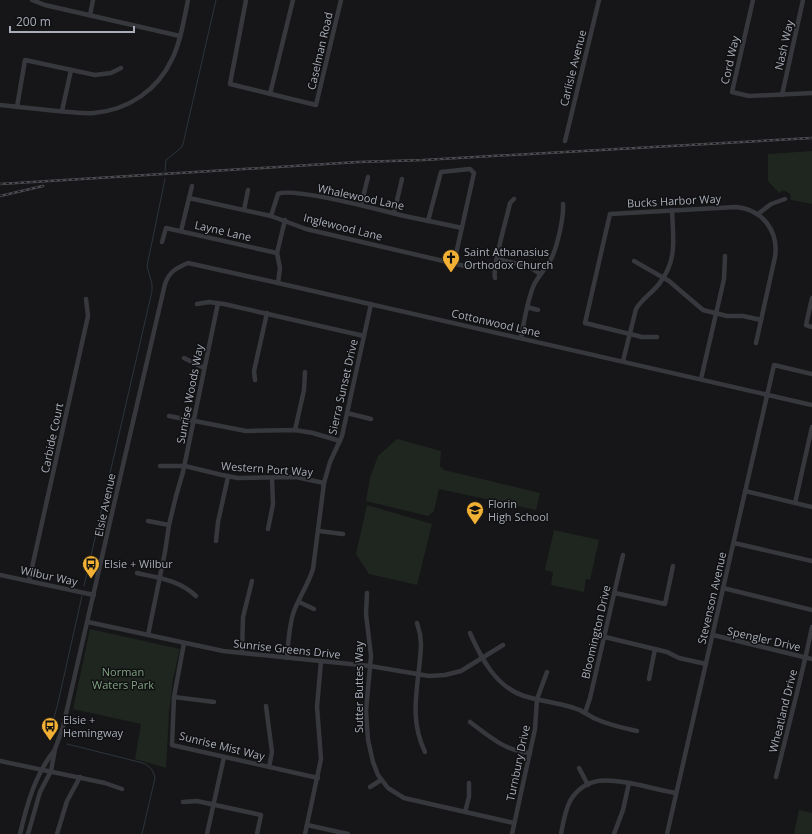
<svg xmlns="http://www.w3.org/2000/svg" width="812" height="834" font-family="'Open Sans',sans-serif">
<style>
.green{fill:#1e261f}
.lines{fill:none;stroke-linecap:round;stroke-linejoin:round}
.stream{stroke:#2c353c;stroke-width:1}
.minor{stroke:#37383d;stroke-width:4.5}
.rail-casing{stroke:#4a4c52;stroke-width:2.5}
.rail{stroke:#111113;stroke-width:1;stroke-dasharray:3;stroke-linecap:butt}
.labels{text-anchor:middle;stroke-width:3;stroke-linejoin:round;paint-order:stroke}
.street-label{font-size:11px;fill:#a8adb8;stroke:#111113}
.poi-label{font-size:11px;fill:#a8adb8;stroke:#111113;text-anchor:start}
.park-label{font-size:11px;fill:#7fa381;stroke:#111113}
</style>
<rect width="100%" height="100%" fill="#161618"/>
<g class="green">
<path d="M 812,151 L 812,204 L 791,200 L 790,194 C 786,191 783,189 779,193 L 768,181 L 768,154 Z"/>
<path d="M 397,439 L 441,451 L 440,466 L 444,470 L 540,493 L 536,510 L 439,489 L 434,511 L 428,516 L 366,501 L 370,478 L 378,456 Z"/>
<path d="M 367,505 L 432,524 L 417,585 L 369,574 L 356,554 Z"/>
<path d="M 554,530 L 599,540 L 590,580 L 586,579 L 584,592 L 551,585 L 553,572 L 545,570 Z"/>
<path d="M 90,629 L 180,649 L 173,679 L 169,713 L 166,768 L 135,759 L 141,724 L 73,709 Z"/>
<path d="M 799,810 L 812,813 L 812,834 L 794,834 Z"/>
</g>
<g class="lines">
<g class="stream">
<path d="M 165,171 L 166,160 L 181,148 L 183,144 L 216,0"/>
<path d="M 84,586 L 152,291 L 152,284 L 147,266 L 165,179"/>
<path d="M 52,737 L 50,735 L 50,731 L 57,707 L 82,596"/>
<path d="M 67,744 L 143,763 C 151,767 153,770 155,778 L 142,834"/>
</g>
<g class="minor">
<path d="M 32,0 L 45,5 L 180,36"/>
<path d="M 246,0 L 230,84 L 316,105 L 341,0"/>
<path d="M 753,0 L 732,92 L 749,96 L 812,93"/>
<path d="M 90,15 L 93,0"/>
<path d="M 270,94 L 293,0"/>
<path d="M 782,95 L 803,0"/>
<path d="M 0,105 C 19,107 38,109 57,111 C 69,112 82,114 94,113 C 128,110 158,90 172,59 C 181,41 184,19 188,0"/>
<path d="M 17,107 L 25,60 L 95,75 L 111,73 L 121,68"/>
<path d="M 62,111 L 71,70"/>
<path d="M 565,141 L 599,0"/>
<path d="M 189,198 L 271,216 L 306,229 L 469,267"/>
<path d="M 361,205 L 368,177"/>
<path d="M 244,210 L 248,190"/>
<path d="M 394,213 L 402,179"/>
<path d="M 758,214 L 771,204 L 785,199"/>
<path d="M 271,216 L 278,194 C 292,187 376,209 396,214 C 417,219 440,223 462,228"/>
<path d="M 428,221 L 441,172 L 470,169 L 474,173 L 454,263"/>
<path d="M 181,231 L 192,186"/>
<path d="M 162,242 L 166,228 L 277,253"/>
<path d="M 497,259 L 528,266 L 540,274"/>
<path d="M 634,261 L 669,281 L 703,310 L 727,316 L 743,316 L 761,320"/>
<path d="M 495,278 C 492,266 507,218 510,203 L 514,199"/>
<path d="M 278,283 L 280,268 L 277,253 L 285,220"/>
<path d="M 812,298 L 806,325 L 812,327"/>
<path d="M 197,304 L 209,302 L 224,304 L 364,336"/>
<path d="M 527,307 L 538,310"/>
<path d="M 657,337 L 642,337 L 585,323 L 610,214 L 736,207 C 762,209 779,231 775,257 L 756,343"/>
<path d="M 521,338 C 524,321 527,303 533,287 C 537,277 545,270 550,261 C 557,249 564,217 563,204"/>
<path d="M 184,358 L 204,368"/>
<path d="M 623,361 L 636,309 C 642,299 652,293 659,284 C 678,260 673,238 672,210"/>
<path d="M 701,379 L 724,279 L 725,256"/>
<path d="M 255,380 L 254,371 L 267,313"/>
<path d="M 347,413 L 371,419"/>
<path d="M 169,416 L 246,431 L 295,430 L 313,433 L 340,441"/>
<path d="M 295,430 L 304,390 L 305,372"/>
<path d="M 160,466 L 185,466 L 222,475 L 238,478 L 296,477 L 324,483"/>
<path d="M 745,491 L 812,507"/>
<path d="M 795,503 L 812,427"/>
<path d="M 148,521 L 169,525"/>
<path d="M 268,529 L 273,504 L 272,478"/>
<path d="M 319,531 L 343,534"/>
<path d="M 216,541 L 218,522 L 228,477"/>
<path d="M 734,543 L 812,561"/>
<path d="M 137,573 C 159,578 179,580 196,596"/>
<path d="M 0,575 L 94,595"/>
<path d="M 29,581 L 88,316 L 86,299"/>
<path d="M 723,588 L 812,610"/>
<path d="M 367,593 L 366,614 L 371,656 L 366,711 L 368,740 L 373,762 L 378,775 L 388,788 L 404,798 L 514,823"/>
<path d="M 615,593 L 665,604 L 673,566"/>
<path d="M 299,602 L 314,609"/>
<path d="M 88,622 L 223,651 L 370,666 L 429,676 L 445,675 L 461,671 L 503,645"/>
<path d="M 417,623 L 420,634 L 421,644 C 420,682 407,715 425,752"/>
<path d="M 470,633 C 481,658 496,687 524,696 C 541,701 558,703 574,708 C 582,710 589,716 596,719 C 609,725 623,728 637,731"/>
<path d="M 148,635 L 165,552 L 169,525 L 176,496 L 183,472 L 218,303"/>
<path d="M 713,635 L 812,659"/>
<path d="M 605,637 L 667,652 L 679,658 L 706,664"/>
<path d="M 184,643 L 174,697 L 172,745 L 318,778"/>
<path d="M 242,653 L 243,617 L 252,581"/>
<path d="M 287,658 C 288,643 289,628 293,614 C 298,599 308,585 313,569 L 324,483 L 330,462 L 342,436 L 371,304"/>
<path d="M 649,679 L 655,649"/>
<path d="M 174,697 L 214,702"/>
<path d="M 266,706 L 272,752 L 269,767"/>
<path d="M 585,713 L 590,698 L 623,555"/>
<path d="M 470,722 C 489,736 505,751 530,753"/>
<path d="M 0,761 L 105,783 L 122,789"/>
<path d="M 579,768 L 588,785"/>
<path d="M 776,777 C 788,727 802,677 812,627"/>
<path d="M 370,787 L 381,780"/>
<path d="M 183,802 L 197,801 L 261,815 L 257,834"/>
<path d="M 465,812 L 469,797 L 469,783"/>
<path d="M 307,825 L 348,834"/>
<path d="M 20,834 C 27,804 35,775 54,751"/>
<path d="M 28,834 L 40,792 L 51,771 L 55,749 L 63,727 L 126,452 L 165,284 C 169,272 176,268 188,263 L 278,283 L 812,405"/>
<path d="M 57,834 L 67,801 L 80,777"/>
<path d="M 207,834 L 224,757"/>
<path d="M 305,834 L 321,759 L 317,707 L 321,661"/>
<path d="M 512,834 L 535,729 L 537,699 L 547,672"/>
<path d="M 561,834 C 563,823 565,811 570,801 C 587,773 614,780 640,785 C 652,788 664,791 676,793"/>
<path d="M 614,834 L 623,810 L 629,783"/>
<path d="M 667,834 L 774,365 L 812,374"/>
</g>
<g class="rail-casing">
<g id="rail">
<path d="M 0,184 L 358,162 L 423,160 L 812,138"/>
<path d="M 0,196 L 43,186"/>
</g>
</g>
<use href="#rail" class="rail"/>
</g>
<defs>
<g id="church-pin" transform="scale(0.9)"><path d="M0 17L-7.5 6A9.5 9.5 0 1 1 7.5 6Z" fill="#f2b134" stroke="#111113"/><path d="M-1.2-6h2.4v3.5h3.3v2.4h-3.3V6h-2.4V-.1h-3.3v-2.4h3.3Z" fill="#111"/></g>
<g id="school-pin" transform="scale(0.9)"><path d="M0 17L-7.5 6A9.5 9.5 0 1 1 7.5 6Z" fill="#f2b134" stroke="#111113"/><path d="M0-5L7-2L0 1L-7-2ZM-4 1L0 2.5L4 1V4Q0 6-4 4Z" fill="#111"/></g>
<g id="bus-pin" transform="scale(0.9)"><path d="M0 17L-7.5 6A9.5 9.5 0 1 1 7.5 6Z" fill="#f2b134" stroke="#111113"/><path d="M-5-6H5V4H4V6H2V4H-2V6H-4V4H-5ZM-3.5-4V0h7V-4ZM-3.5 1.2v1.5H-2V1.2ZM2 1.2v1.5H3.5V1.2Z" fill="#111"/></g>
</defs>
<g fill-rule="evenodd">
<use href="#church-pin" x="451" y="258"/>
<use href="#school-pin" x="475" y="510"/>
<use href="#bus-pin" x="91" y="564"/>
<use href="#bus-pin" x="50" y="726"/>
</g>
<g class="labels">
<g class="street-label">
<text transform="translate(784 45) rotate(-77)" y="4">Nash Way</text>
<text transform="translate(320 51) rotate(-77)" y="4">Caselman Road</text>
<text transform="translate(730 60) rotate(-77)" y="4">Cord Way</text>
<text transform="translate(573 68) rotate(-76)" y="4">Carlisle Avenue</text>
<text transform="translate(361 197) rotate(12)" y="4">Whalewood Lane</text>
<text transform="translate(674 201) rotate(-3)" y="4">Bucks Harbor Way</text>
<text transform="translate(343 227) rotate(14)" y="4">Inglewood Lane</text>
<text transform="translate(223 231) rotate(13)" y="4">Layne Lane</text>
<text transform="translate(496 323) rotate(13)" y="4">Cottonwood Lane</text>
<text transform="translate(343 387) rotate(-77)" y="4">Sierra Sunset Drive</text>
<text transform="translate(190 394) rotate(-79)" y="4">Sunrise Woods Way</text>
<text transform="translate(52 438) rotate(-78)" y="4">Carbide Court</text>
<text transform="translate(267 469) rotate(4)" y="4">Western Port Way</text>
<text transform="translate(105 505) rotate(-78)" y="4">Elsie Avenue</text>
<text transform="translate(49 576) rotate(12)" y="4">Wilbur Way</text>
<text transform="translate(712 598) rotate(-77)" y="4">Stevenson Avenue</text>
<text transform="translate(596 632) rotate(-77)" y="4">Bloomington Drive</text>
<text transform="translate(764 639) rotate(13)" y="4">Spengler Drive</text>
<text transform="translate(287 649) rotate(6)" y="4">Sunrise Greens Drive</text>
<text transform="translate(359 687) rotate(-90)" y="4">Sutter Buttes Way</text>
<text transform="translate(783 711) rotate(-76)" y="4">Wheatland Drive</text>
<text transform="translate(222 746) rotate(14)" y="4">Sunrise Mist Way</text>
<text transform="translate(518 763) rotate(-78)" y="4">Turnbury Drive</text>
</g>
<g class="poi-label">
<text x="464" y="256">Saint Athanasius<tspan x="464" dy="13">Orthodox Church</tspan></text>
<text x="488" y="508">Florin<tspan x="488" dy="13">High School</tspan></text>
<text x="104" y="568">Elsie + Wilbur</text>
<text x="63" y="724">Elsie +<tspan x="63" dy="13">Hemingway</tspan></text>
</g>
<g class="park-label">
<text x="123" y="676">Norman<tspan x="123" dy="13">Waters Park</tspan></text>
</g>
</g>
<path d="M10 26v6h124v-6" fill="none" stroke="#a8adb8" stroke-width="2"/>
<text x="16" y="26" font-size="12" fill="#a8adb8" stroke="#111113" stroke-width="3" paint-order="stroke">200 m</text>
</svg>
